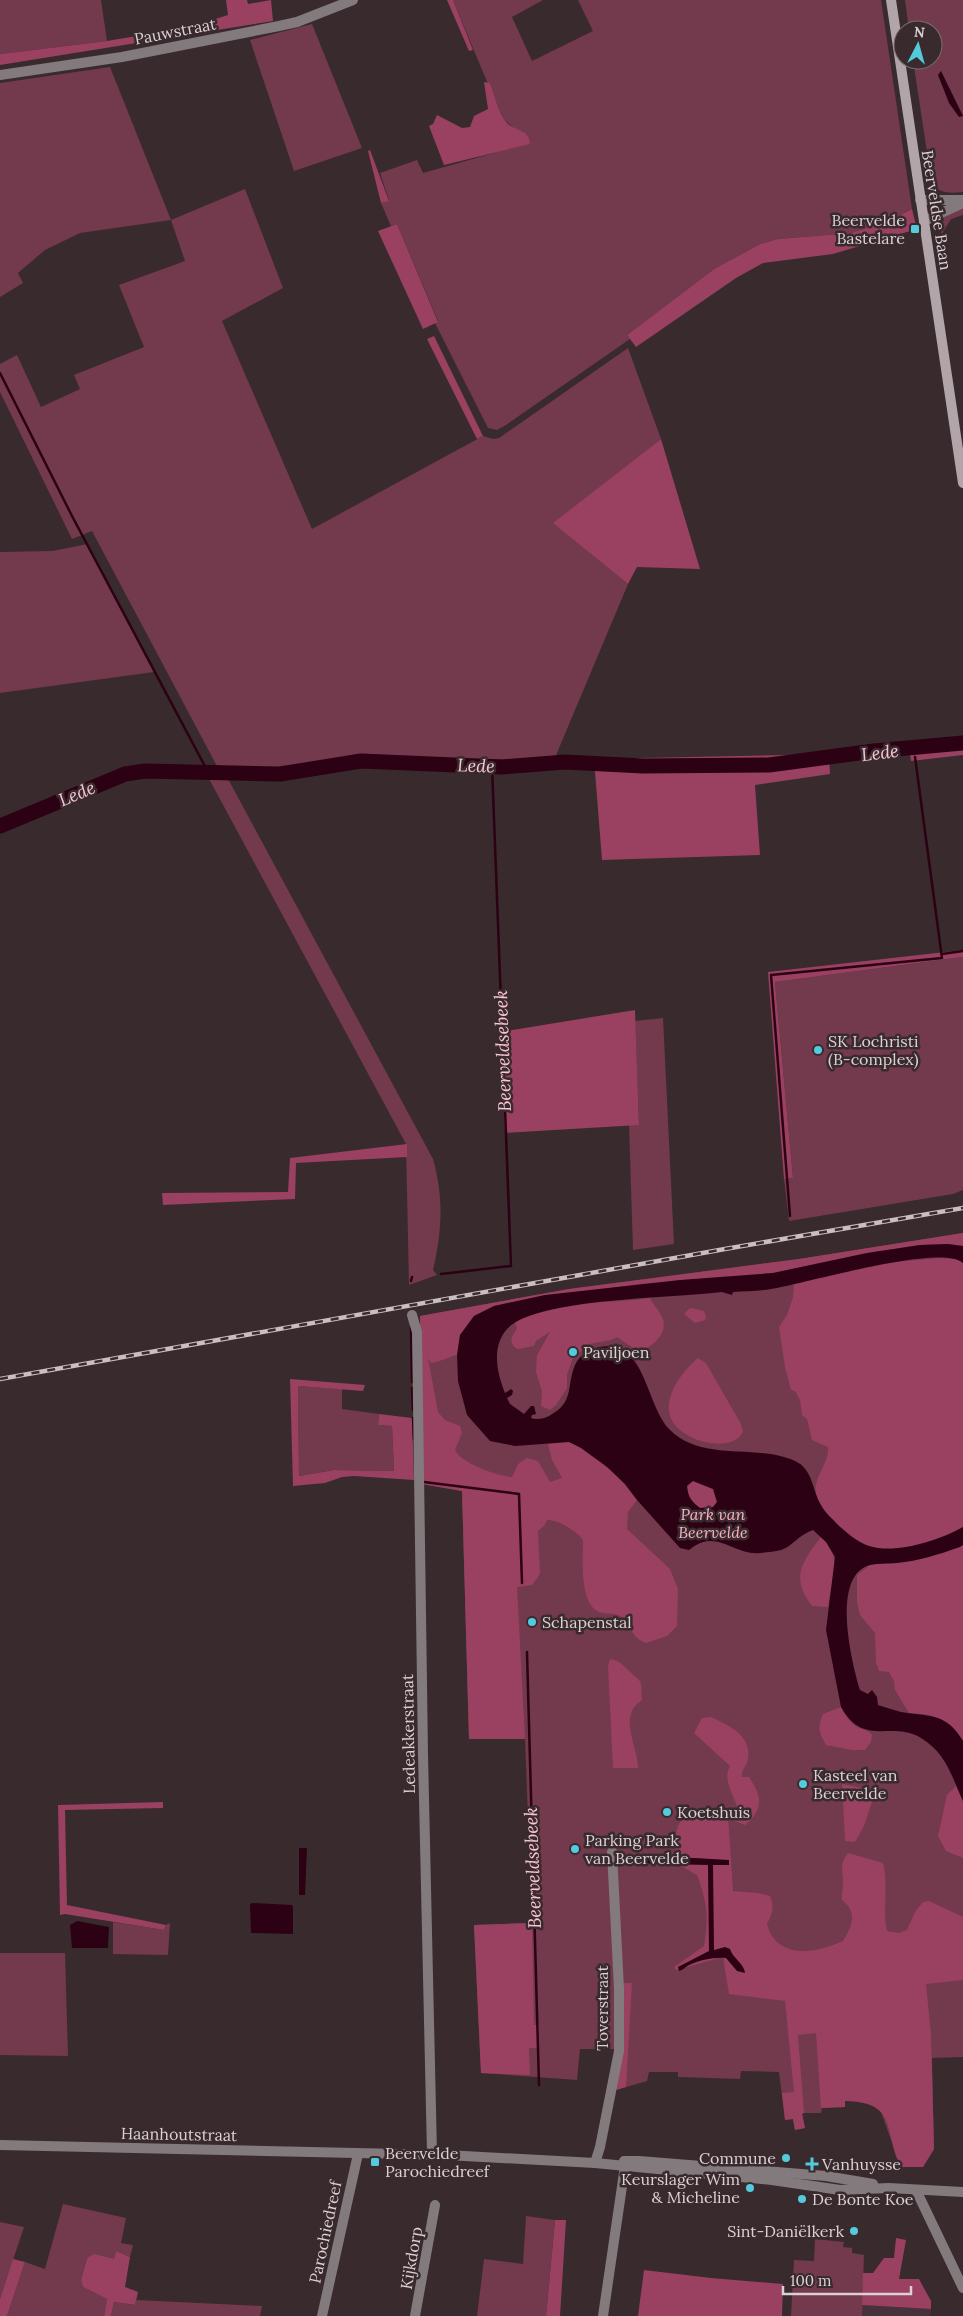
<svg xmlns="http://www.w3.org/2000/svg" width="963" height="2316" font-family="Lora,serif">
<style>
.built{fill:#483239}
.green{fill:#73394d}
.forest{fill:#9a4061}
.water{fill:#2d0114;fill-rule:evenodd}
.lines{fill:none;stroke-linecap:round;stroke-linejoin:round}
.stream{stroke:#2d0114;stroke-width:2.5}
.river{stroke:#2d0114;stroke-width:15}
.minor{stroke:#827a7d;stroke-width:10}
.tertiary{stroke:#827a7d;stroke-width:10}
.secondary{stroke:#b2a5a9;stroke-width:10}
.rail-casing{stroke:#c9bec1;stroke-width:4.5}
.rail{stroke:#392a2e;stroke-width:2.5;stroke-dasharray:8;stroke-linecap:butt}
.poi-dot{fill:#54cadd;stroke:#392a2e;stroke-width:2}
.labels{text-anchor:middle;stroke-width:5;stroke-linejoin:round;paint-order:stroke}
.street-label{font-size:16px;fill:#dbd1d4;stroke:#392a2e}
.poi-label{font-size:16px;fill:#dbd1d4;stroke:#392a2e;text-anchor:start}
.park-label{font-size:16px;font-style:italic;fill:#fcb0c7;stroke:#392a2e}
.water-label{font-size:18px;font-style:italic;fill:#f9c5d4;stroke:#392a2e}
</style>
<rect width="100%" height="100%" fill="#392a2e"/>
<path class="built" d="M 862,2305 L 931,2309 L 930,2316 L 862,2316 Z"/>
<g class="green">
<path d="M 0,0 L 101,0 L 107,41 L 0,54 Z"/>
<path d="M 453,0 L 543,0 L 512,17 L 532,61 L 593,31 L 578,0 L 881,0 L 912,209 L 888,221 L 851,233 L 778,239 L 760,244 L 714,269 L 627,335 L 630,339 L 506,425 L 497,430 L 488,428 L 435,323 L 438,321 L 397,224 L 391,226 L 381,203 L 389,200 L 380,173 L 417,160 L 423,173 L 530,143 C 521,127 518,134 508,123 C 498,114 495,96 490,83 L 488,84 Z"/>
<path d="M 905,0 L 963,0 L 963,192 C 951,193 941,194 932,185 L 913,60 L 933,60 L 933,30 L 909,30 Z"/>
<path d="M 312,24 L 362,148 L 294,171 L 250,40 Z"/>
<path d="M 110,67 L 171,220 L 245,189 L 283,288 L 222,321 L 312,529 L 483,436 L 493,439 L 499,438 L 628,348 L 661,439 L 554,523 L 628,584 L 554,760 L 449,759 L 387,755 L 353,758 L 277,769 L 218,768 L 92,531 L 72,539 L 0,392 L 0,364 L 17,355 L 41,407 L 80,389 L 74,375 L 144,347 L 119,285 L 185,261 L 171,220 L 80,233 L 45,250 L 18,273 L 23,283 L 0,297 L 0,83 Z"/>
<path d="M 963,207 L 963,215 L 951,219 L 940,237 L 944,217 Z"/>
<path d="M 88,544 L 154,672 L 0,693 L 0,552 L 52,551 Z"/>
<path d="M 208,777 L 227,777 L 433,1159 C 444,1197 442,1232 433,1270 L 437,1275 L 409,1285 L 406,1144 Z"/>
<path d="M 963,957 L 963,1190 L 953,1194 L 789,1221 L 784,1179 L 793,1178 L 775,982 Z"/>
<path d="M 663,1018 L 674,1244 L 633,1250 L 629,1125 L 639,1124 L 635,1021 Z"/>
<path d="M 963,1233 L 963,2057 L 932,2058 L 934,2149 L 923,2167 L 901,2167 L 881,2112 C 871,2101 859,2101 845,2101 L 845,2107 L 822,2108 L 821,2113 L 802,2113 L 805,2128 L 795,2130 L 793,2119 L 785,2120 L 779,2072 L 741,2071 L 740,2079 L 678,2077 L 678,2072 L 649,2072 L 647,2081 L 616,2090 L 623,2049 L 580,2049 L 577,2080 L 481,2073 L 474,1925 L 532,1923 L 525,1739 L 469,1739 L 462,1491 L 422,1484 L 420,1316 L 569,1289 L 799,1259 Z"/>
<path d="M 298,1386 L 342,1389 L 342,1409 L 379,1414 L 378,1425 L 392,1426 L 394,1471 L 334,1470 L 299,1476 Z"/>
<path d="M 113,1922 L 164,1930 L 166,1925 L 170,1923 L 168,1955 L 113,1954 Z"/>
<path d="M 0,1953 L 65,1953 L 68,2056 L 0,2055 Z"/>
<path d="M 63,2204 L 126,2218 L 121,2243 L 133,2245 L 130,2257 L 116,2251 L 114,2259 L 87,2258 L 81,2280 L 83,2287 L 107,2299 L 104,2316 L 7,2316 L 25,2262 L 45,2269 Z"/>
<path d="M 526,2216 L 555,2220 L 546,2316 L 477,2316 L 484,2259 L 523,2264 Z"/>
<path d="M 0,2222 L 24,2227 L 0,2299 Z"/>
<path d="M 815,2239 L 844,2242 L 843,2247 L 852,2248 L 852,2253 L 864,2255 L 862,2316 L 791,2316 L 794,2260 L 814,2261 Z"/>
<path d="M 136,2300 L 262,2306 L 260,2316 L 111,2316 L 114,2302 L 135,2305 Z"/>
</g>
<g class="forest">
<path d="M 226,0 L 247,0 L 248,4 L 271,0 L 273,21 L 0,65 L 0,54 L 107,41 L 190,27 L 228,15 Z"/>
<path d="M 447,0 L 453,0 L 473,50 L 469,51 Z"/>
<path d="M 484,82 L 490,83 C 495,95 498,114 508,124 C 516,131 530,130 530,144 L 444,165 L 429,126 L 433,124 L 437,115 L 462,128 L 470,127 L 474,116 L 488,109 Z"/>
<path d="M 370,150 L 389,201 L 381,203 L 368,151 Z"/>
<path d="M 912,209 L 917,229 L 833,254 L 763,263 L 736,278 L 636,347 L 627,335 L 714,269 L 760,244 L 778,239 L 851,233 L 888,221 Z"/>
<path d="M 397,224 L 438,322 L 423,329 L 378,231 Z"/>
<path d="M 434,336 L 483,436 L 477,439 L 427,339 Z"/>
<path d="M 661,439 L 700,569 L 637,567 L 628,584 L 553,523 Z"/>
<path d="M 963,740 L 963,755 L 911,761 L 909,746 Z"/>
<path d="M 829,754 L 830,774 L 755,785 L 760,855 L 602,860 L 594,759 Z"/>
<path d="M 963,950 L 963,957 L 775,982 L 793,1178 L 784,1179 L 768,972 Z"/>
<path d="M 635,1010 L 639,1125 L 505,1133 L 500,1032 Z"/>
<path d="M 407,1144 L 407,1157 L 296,1163 L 295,1199 L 163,1205 L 162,1193 L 288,1192 L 290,1158 Z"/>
<path d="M 963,1233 L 963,1246 L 948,1244 L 920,1245 L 867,1253 L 773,1273 L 640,1284 L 517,1301 L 494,1306 L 474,1316 L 460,1335 L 457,1355 C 448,1357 440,1362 431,1363 L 428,1358 L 438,1412 L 445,1420 L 460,1426 L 462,1433 L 455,1450 C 461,1463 497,1476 512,1477 L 518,1464 L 527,1458 L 538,1461 L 550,1482 L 562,1478 L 552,1460 L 548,1444 C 555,1443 562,1441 568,1442 C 592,1446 623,1481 637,1500 L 628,1512 L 627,1529 L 670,1569 L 678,1589 L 677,1626 L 667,1636 L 646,1643 C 631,1637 633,1629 623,1618 C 616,1611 605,1616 597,1611 C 579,1599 583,1558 583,1540 C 577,1531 557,1519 547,1520 L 544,1526 L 538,1531 L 540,1574 L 532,1585 L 517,1587 L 525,1739 L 469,1739 L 462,1491 L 422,1484 L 420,1316 L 569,1289 L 799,1259 Z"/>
<path d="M 940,1258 L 956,1259 L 963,1263 L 963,1527 C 942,1539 895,1555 871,1547 C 858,1542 846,1532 836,1523 C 828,1515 819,1507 816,1495 C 812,1478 830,1463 828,1447 L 812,1440 L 807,1419 L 802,1415 L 800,1400 L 795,1391 L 791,1390 L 785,1367 L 779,1327 L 787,1315 L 793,1297 L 794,1283 L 894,1262 Z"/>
<path d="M 650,1298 C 653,1304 660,1312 663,1319 C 668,1334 651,1348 639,1352 L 617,1337 L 611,1340 L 589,1344 L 573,1358 L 567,1375 L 567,1388 L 556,1405 L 550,1410 L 541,1406 L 542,1391 L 536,1372 L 537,1355 L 550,1332 L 536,1341 L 534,1346 L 518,1349 C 508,1344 511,1336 517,1329 L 515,1322 C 554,1298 607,1305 650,1298 Z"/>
<path d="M 690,1308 L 704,1311 L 706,1316 L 705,1320 L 695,1323 L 684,1314 Z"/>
<path d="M 698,1358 L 706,1363 L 741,1424 L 743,1432 C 741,1435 738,1439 735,1440 C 715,1451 671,1436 669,1411 C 667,1391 684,1370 698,1358 Z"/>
<path d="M 290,1379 L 365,1385 L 363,1391 L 298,1386 L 299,1476 L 334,1470 L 394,1471 L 392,1426 L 378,1425 L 379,1414 L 412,1418 L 414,1480 L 354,1476 L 342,1477 L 325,1483 L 293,1486 Z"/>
<path d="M 693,1481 L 713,1489 L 717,1502 L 713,1507 L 700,1508 C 691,1501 688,1497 687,1486 Z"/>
<path d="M 821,1537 C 844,1557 831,1581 828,1607 L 812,1606 C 790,1577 802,1562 821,1537 Z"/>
<path d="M 963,1545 L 963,1741 C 950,1718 933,1714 909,1713 L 895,1690 L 894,1681 L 889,1672 L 879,1671 L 876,1663 L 875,1633 L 860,1615 L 857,1602 L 857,1575 L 870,1565 L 918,1559 L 940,1554 Z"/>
<path d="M 610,1659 C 619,1661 621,1663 627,1669 C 643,1684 641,1677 642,1700 C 617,1716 638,1745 638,1768 L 613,1768 L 608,1666 Z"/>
<path d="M 841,1707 C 845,1714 849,1722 857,1727 C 863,1730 867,1729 872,1735 L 871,1742 L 865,1750 L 852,1750 L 826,1745 C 819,1732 817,1728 823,1714 Z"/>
<path d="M 711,1717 C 728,1725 752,1735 748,1759 C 747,1766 741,1770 742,1777 L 749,1777 C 761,1795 765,1809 745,1825 L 735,1821 L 734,1816 L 738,1809 C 734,1796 722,1779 730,1766 L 694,1733 L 702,1718 Z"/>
<path d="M 842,1784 L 868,1789 L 873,1799 L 864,1826 L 855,1842 L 845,1841 Z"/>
<path d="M 956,1786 L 963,1801 L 963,1858 L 946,1851 L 938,1836 L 947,1795 Z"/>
<path d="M 163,1802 L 163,1808 L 65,1810 L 67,1905 L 166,1925 L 164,1930 L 65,1914 L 60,1915 L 58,1805 Z"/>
<path d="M 728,1815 L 733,1891 L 758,1893 L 770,1896 C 775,1907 772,1914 767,1924 C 777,1961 817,1953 843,1941 C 852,1926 858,1912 842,1900 C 841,1894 843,1890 843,1884 C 843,1871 839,1864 848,1853 L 883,1863 C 889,1885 882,1908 887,1931 L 899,1933 L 907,1930 L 915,1912 L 923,1902 L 929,1901 L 963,1917 L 963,1980 L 926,1984 L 931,2034 L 934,2149 L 923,2167 L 901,2167 C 883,2132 899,2102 845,2101 L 845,2107 L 821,2108 L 816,2033 L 798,2035 L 804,2113 L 802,2114 L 805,2128 L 795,2130 L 793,2119 L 785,2120 L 782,2093 L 794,2092 L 785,2001 L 729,1994 L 723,1957 L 676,1970 L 674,1967 L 704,1946 C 709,1917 707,1902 697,1875 L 677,1864 C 677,1848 671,1826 686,1816 Z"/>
<path d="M 532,1923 L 534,2025 L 539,2025 L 539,2048 L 529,2048 L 530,2075 L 481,2073 L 474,1925 Z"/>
<path d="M 622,1983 L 632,1983 L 626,2087 L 616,2090 Z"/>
<path d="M 555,2220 L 566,2220 L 560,2316 L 546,2316 Z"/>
<path d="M 896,2238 L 906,2240 L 899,2279 L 919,2279 L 931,2301 L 931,2309 L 862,2305 L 863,2273 L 873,2273 L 884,2258 L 894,2258 Z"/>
<path d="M 116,2251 L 130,2257 L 125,2287 L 138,2292 L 135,2305 L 114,2302 L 111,2316 L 104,2316 L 107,2299 L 83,2287 L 81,2280 L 87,2258 L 94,2254 L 114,2259 Z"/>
<path d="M 13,2259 L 25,2262 L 7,2316 L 0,2316 L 0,2299 Z"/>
<path d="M 644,2270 L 711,2278 L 783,2284 L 782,2316 L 638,2316 Z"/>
</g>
<g class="water">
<path d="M 941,71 L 963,116 L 959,117 L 949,103 L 938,75 Z"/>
<path d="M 948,1244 L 963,1246 L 963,1263 C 941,1243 804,1284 771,1289 C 759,1291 745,1291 733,1292 L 732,1295 L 722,1292 C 676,1298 535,1298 507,1329 C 491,1347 497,1373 505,1393 L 511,1389 L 513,1391 L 512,1395 L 507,1398 L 510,1404 L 524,1414 L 531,1406 L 534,1406 L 536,1414 L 532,1415 L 531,1418 C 536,1420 544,1419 549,1416 C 575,1402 566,1387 575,1365 C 582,1349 606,1342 621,1349 C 646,1361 650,1409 669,1429 C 702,1463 756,1443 795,1461 C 813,1469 812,1490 821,1505 C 825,1513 832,1518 838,1525 C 847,1533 860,1545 873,1547 C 900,1553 940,1540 963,1527 L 963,1545 L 960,1547 C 940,1554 918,1561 897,1563 C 888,1564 878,1563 870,1565 C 830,1576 852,1664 860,1690 L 868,1694 L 872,1690 L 877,1697 L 878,1705 C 885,1707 893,1710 901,1712 C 929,1717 946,1712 963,1741 L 963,1801 C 952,1777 946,1753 921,1738 C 891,1720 864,1748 841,1707 L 826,1630 L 835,1557 L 826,1542 L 813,1530 C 798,1535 793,1546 781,1550 C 775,1552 767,1552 761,1553 C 732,1556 717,1527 689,1550 L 680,1548 L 637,1500 L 625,1484 L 607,1467 L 581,1448 L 569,1442 L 515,1446 L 490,1441 L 467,1415 L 458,1381 L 457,1355 L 460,1335 L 474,1316 L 494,1306 L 545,1295 L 680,1280 L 773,1273 L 867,1253 L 920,1245 ZM 693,1481 L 713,1489 L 717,1502 L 713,1507 L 700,1508 C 691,1501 688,1497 687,1486 Z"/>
<path d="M 299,1848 L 307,1848 L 305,1895 L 299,1895 Z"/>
<path d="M 695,1858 L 729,1860 L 729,1865 L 713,1865 L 714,1950 L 725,1947 L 730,1949 C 733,1959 744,1963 745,1973 L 737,1971 L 726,1958 C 713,1957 700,1960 689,1965 C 685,1967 683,1970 679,1971 L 678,1967 L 709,1951 L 708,1865 L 619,1863 L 618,1858 Z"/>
<path d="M 252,1903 L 292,1905 L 293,1907 L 293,1934 L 251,1933 L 250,1904 Z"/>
<path d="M 77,1921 L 109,1927 L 108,1948 L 72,1948 L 70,1925 Z"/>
</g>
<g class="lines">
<g class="stream">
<path d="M 0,373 L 72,516 L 208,772"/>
<path d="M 942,954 L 963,951"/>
<path d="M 790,1216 L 771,975 L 942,958 L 915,757"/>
<path d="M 441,1274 L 511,1266 L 492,766"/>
<path d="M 411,1281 L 412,1277"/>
<path d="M 411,1326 L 412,1382"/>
<path d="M 412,1388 L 413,1410"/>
<path d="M 413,1418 L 414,1439"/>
<path d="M 424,1482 L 519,1494 L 522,1583"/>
<path d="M 527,1652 L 539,2085"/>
</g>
<path class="river" d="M 0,826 L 125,774 L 145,771 L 280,774 L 361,761 L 502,767 L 565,762 L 643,766 L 769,765 L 874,751 L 963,743"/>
<g class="minor">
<path d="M 0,75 L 122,57 L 279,26 L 297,22 L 353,0"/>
<path d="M 412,1315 L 417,1332 L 423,1754 L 432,2154"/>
<path d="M 595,2163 L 600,2147 L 619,2051 L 619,1989 L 612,1852"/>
<path d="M 916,2190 L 963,2288"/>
<path d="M 322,2316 L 358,2154"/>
<path d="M 415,2316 L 435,2205"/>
<path d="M 603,2316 L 625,2166"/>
</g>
<g class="tertiary">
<path d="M 920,200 L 963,200"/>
<path d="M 924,221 L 963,203"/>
<path d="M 0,2145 L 446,2155 L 595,2163 L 772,2180 L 840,2190 L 889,2188 L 963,2192"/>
<path d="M 624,2161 L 639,2161 L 826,2176 L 873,2184"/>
</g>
<path class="secondary" d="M 891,0 L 963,483"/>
<g class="rail-casing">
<path id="rail" d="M 0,1379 L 725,1249 L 963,1208"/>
</g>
<use href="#rail" class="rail"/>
</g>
<g class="poi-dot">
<rect x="910" y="224" width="10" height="10" rx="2.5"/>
<circle cx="818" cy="1050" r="5"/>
<circle cx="573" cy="1352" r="5"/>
<circle cx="532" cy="1622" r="5"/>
<circle cx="803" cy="1784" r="5"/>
<circle cx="667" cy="1812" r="5"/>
<circle cx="575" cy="1849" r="5"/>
<circle cx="786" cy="2158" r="5"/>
<rect x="370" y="2157" width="10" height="10" rx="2.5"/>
<path d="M809.5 2156.5h5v5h5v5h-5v5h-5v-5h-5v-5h5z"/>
<circle cx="750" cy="2188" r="5"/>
<circle cx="802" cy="2199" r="5"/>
<circle cx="854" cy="2231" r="5"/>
</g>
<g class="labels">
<g class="street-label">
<text transform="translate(175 31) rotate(-11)" y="6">Pauwstraat</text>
<text transform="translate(937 210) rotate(81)" y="6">Beerveldse Baan</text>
<text transform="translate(408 1734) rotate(-91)" y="6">Ledeakkerstraat</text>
<text transform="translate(602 2008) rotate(-90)" y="6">Toverstraat</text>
<text transform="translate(179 2134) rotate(1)" y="6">Haanhoutstraat</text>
<text transform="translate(325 2232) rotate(-78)" y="6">Parochiedreef</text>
<text transform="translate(411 2258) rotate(-80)" y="6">Kijkdorp</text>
</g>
<g class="poi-label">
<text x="905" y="226" text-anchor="end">Beervelde<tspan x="905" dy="18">Bastelare</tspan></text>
<text x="828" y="1047">SK Lochristi<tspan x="828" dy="18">(B-complex)</tspan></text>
<text x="583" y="1358">Paviljoen</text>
<text x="542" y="1628">Schapenstal</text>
<text x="813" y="1781">Kasteel van<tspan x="813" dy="18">Beervelde</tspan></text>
<text x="677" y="1818">Koetshuis</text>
<text x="585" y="1846">Parking Park<tspan x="585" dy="18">van Beervelde</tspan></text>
<text x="385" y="2159">Beervelde<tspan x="385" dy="18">Parochiedreef</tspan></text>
<text x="776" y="2164" text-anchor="end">Commune</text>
<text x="822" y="2170">Vanhuysse</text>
<text x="740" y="2185" text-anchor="end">Keurslager Wim<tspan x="740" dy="18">&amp; Micheline</tspan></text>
<text x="812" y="2205">De Bonte Koe</text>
<text x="844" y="2237" text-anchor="end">Sint-Daniëlkerk</text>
</g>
<g class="park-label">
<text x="713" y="1520">Park van<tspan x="713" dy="18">Beervelde</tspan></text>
</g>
<g class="water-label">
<text transform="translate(880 753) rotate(-7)" y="6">Lede</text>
<text transform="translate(476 766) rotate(2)" y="6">Lede</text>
<text transform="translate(77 794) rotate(-23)" y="6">Lede</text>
<text transform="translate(503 1051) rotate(-92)" y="6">Beerveldsebeek</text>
<text transform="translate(533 1868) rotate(-92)" y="6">Beerveldsebeek</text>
</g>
</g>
<g transform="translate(918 45) rotate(6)"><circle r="24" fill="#392a2e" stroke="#7a6d70"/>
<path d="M0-4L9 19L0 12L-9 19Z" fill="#54cadd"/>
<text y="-8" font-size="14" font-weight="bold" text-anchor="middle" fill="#dbd1d4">N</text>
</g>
<path d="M783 2286v8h128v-8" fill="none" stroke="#dbd1d4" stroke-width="2.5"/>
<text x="790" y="2286" font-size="15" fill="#dbd1d4" stroke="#392a2e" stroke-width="4" paint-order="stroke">100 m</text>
</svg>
